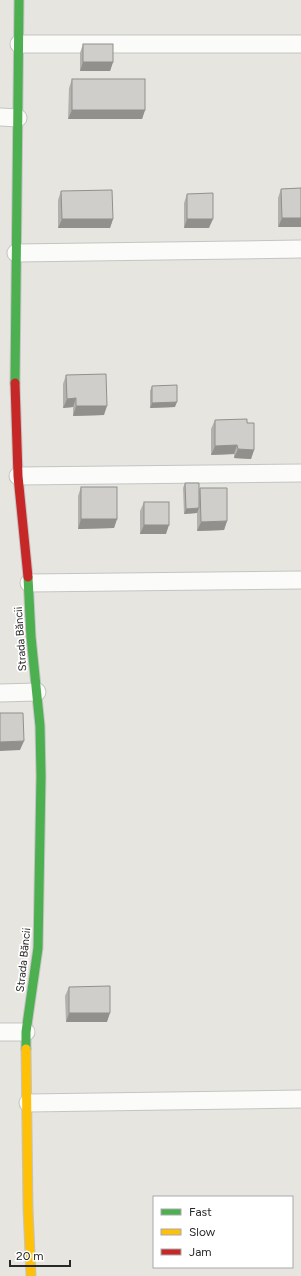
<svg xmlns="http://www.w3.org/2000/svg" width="301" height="1276" font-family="Figtree,sans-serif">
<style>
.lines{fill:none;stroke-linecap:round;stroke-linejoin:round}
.street-casing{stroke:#c4c4c4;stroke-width:19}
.fast-casing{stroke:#c4c4c4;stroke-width:11}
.slow-casing{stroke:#c4c4c4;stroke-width:11}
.jam-casing{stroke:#c4c4c4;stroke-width:11}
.street{stroke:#fbfbfa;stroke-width:17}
.fast{stroke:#4caf50;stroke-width:9}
.slow{stroke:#ffc107;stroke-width:9}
.jam{stroke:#c62828;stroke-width:9}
.wall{fill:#b2b1ae}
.shaded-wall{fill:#91908d}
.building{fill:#cfceca;stroke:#91908d}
.labels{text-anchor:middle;stroke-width:3.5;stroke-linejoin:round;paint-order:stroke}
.street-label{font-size:11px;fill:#282828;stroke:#fff}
</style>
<rect width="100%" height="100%" fill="#e6e5df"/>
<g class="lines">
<g class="street-casing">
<g id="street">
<path d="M 19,44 L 301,44"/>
<path d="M 0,117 L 18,118"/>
<path d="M 16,253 L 301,249"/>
<path d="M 18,476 L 301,473"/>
<path d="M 29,583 L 301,580"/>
<path d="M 0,693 L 37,692"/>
<path d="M 0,1032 L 26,1032"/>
<path d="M 28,1103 L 301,1099"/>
</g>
</g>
<g class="fast-casing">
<g id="fast">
<path d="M 15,383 L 19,0"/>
<path d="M 26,1049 L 26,1032 L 38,948 L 41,776 L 40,726 L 31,637 L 28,577"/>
</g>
</g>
<g class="slow-casing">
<path id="slow" d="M 26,1049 L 28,1208 L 31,1276"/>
</g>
<g class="jam-casing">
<path id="jam" d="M 15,383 L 18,476 L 28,577"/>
</g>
<use href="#street" class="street"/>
<use href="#fast" class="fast"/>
<use href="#slow" class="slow"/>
<use href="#jam" class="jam"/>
</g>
<g class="wall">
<path d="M 83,44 L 113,62 L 110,71 L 80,71 L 80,53 Z"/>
<path d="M 72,79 L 145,110 L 142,119 L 68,119 L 69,88 Z"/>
<path d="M 301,188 L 278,227 L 278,198 L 281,189 Z"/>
<path d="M 61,191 L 113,219 L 110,228 L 58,228 L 58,200 Z"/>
<path d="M 187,194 L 209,228 L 184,228 L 184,203 Z"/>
<path d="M 66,375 L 104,415 L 73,416 L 73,407 L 63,408 L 63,384 Z"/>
<path d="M 152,386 L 175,407 L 150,408 L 150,391 Z"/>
<path d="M 215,420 L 247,423 L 254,450 L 251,459 L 234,458 L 234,454 L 211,455 L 211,429 Z"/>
<path d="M 185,483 L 199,492 L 200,488 L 227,521 L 224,530 L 197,531 L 197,513 L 184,514 L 183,488 Z"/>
<path d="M 81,487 L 117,519 L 114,528 L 78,529 L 78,496 Z"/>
<path d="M 144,502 L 166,534 L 140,534 L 140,511 Z"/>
<path d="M 69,987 L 107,1022 L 66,1022 L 65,996 Z"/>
</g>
<g class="shaded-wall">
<path d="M 83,62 L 113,62 L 110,71 L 80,71 Z"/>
<path d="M 72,110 L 145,110 L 142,119 L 68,119 Z"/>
<path d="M 282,218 L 301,218 L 301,227 L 278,227 Z"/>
<path d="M 62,219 L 113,219 L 110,228 L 58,228 Z"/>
<path d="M 187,219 L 213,219 L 209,228 L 184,228 Z"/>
<path d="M 76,398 L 73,407 L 63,408 L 67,399 Z"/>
<path d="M 177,402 L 175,407 L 150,408 L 152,403 Z"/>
<path d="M 76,406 L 107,406 L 104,415 L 73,416 Z"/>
<path d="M 237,445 L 234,454 L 211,455 L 215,446 Z"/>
<path d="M 238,449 L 254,450 L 251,459 L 234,458 Z"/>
<path d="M 199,508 L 197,513 L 184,514 L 186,509 Z"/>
<path d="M 81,519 L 117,519 L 114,528 L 78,529 Z"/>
<path d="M 227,521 L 224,530 L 197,531 L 201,522 Z"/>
<path d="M 144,525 L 169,525 L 166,534 L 140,534 Z"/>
<path d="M 24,741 L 20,750 L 0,751 L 0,742 Z"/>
<path d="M 69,1013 L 110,1013 L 107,1022 L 66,1022 Z"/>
</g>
<g class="building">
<rect x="83" y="44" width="30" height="18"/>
<rect x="72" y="79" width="73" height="31"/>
<path d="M 301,188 L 301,218 L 282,218 L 281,189 Z"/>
<path d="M 112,190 L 113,219 L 62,219 L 61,191 Z"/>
<path d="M 213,193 L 213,219 L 187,219 L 187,194 Z"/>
<path d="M 106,374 L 107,406 L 76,406 L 76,398 L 67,399 L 66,375 Z"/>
<path d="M 177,385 L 177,402 L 152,403 L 152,386 Z"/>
<path d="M 247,419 L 247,423 L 254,423 L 254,450 L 238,449 L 237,445 L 215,446 L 215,420 Z"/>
<path d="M 185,483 L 199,483 L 199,508 L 186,509 Z"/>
<rect x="81" y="487" width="36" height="32"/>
<path d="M 200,488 L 227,488 L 227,521 L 201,522 Z"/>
<rect x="144" y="502" width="25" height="23"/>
<path d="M 0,713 L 23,713 L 24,741 L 0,742 Z"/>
<path d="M 110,986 L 110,1013 L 69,1013 L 69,987 Z"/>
</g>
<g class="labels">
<g class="street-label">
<text transform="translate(20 639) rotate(-94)" y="4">Strada Băncii</text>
<text transform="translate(23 960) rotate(-84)" y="4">Strada Băncii</text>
</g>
</g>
<rect x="153" y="1196" width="140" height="72" fill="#ffffff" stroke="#a9a9a9"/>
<rect x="161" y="1209" width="20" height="6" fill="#4caf50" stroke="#a9a9a9"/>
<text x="189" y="1216" font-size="12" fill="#282828">Fast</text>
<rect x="161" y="1229" width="20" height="6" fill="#ffc107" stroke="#a9a9a9"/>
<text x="189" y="1236" font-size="12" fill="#282828">Slow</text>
<rect x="161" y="1249" width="20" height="6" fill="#c62828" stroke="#a9a9a9"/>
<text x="189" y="1256" font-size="12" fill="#282828">Jam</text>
<path d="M10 1260v6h60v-6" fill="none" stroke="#282828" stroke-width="2"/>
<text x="16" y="1260" font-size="12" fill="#282828" stroke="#ffffff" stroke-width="3" paint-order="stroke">20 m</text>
</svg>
